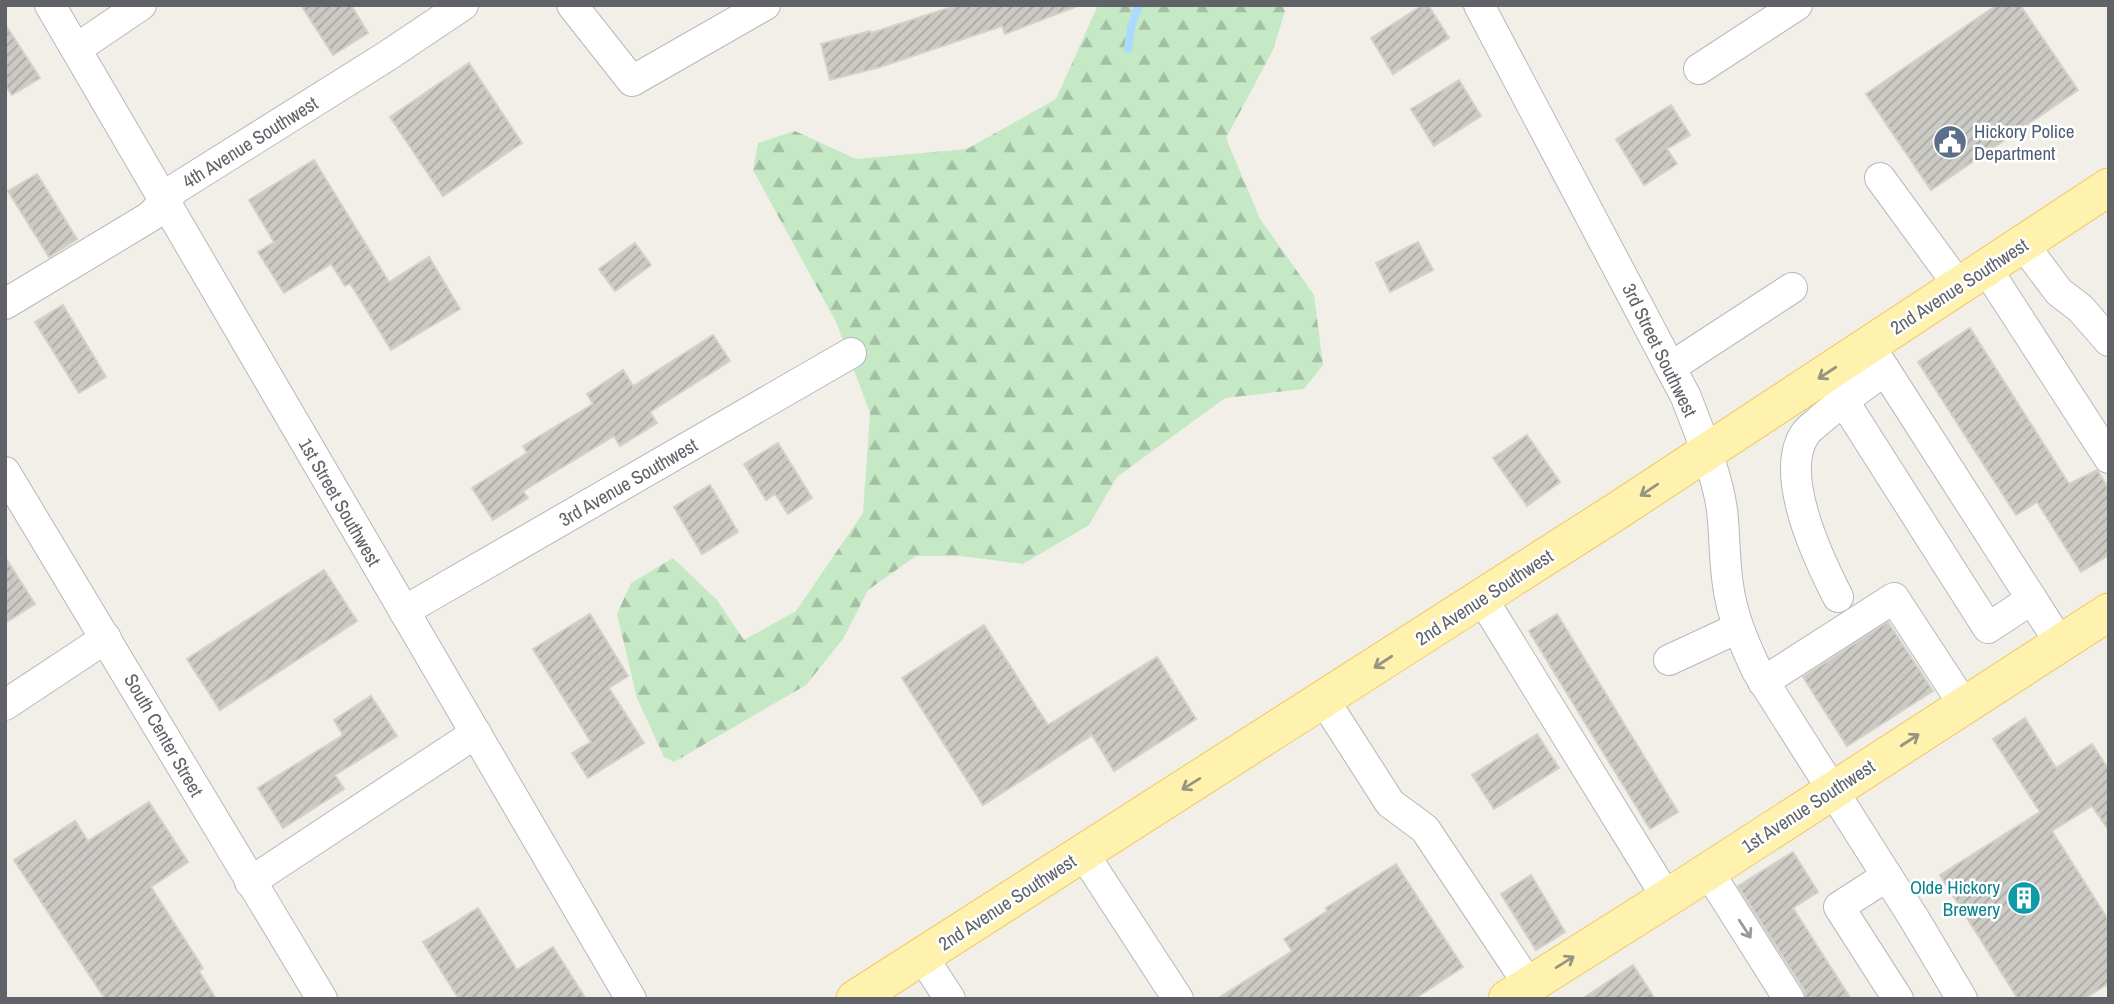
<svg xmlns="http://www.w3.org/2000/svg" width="2114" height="1004" font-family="'Archivo Narrow',sans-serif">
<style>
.forest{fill:url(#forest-firs)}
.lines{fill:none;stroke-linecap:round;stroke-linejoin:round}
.stream{stroke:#aadaff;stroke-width:8}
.building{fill:url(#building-hatch);stroke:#d6d1c6;stroke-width:2}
.minor-casing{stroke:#b5b8bc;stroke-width:32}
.major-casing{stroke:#f2c960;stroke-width:39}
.minor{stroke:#fff;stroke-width:30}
.major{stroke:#fff2af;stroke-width:37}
.oneway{stroke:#979581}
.oneway2{stroke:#979a9d}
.labels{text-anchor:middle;stroke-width:5;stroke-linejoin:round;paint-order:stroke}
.service-label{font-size:19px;fill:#4e5e75;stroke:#fff;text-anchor:start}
.street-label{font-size:19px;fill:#5f6368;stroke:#fff}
.culture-label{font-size:19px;fill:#0d838f;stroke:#fff;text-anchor:end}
</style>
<defs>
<pattern id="forest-firs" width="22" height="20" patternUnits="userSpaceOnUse" patternTransform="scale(1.75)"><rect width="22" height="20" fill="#c5e8c5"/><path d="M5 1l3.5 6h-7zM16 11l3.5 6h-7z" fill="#a3c0a4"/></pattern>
<pattern id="building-hatch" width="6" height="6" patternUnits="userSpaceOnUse" patternTransform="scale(1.75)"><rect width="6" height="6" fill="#cccac5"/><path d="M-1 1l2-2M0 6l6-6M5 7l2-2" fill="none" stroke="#a9a8a4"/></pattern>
</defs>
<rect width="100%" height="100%" fill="#f1efe8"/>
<path class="forest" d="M 1098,5 L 1283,5 L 1285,11 L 1273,50 L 1226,138 L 1260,219 L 1314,295 L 1323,365 L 1304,389 L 1225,398 L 1117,477 L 1089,525 L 1023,564 L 960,556 L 916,556 L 868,590 L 843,639 L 806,685 L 674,762 L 664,757 L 637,698 L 617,614 L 631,583 L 673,558 L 717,600 L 744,640 L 796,611 L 863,513 L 870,413 L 836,322 L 753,170 L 758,143 L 795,131 L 856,159 L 967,149 L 1056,99 Z"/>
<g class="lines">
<path class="stream" d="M 1128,49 L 1131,27 L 1139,5"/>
</g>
<g class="building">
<path d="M 301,5 L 351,5 L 368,33 L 333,55 Z"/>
<path d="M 958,5 L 1074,5 L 1075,7 L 1005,34 L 1002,26 L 880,67 L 830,80 L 821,44 L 870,31 L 871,33 Z"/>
<path d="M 1423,5 L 1428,5 L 1449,38 L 1393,74 L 1371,38 Z"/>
<path d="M 1997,5 L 2020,5 L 2078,90 L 1931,190 L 1866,94 Z"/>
<path d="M 5,24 L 40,78 L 12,95 L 5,85 Z"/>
<path d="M 469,63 L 522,143 L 443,196 L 390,117 Z"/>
<path d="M 1459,80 L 1481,116 L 1434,146 L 1411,109 Z"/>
<path d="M 1671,105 L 1690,135 L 1667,149 L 1677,164 L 1644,185 L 1616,139 Z"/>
<path d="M 314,160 L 389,282 L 429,257 L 460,309 L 391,350 L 350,283 L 345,286 L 331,264 L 284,293 L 258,252 L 274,242 L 249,200 Z"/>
<path d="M 37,174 L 77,239 L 49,257 L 8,191 Z"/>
<path d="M 1418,242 L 1433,270 L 1390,292 L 1376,263 Z"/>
<path d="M 635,243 L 651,265 L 615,291 L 599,269 Z"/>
<path d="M 63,305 L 106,377 L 79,393 L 35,322 Z"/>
<path d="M 1970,328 L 2069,484 L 2097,470 L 2109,489 L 2109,555 L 2081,572 L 2037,502 L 2016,515 L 1918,362 Z"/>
<path d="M 713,335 L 730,361 L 650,412 L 657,423 L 620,446 L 614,436 L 523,491 L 528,498 L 493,520 L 472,488 L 527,453 L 523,446 L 593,404 L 587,394 L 623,370 L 633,386 Z"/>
<path d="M 1527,435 L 1560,482 L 1527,506 L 1493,458 Z"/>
<path d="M 778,443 L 812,498 L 788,514 L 775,494 L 766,500 L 744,464 Z"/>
<path d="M 710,485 L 738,532 L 702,554 L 674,507 Z"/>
<path d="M 5,557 L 35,604 L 5,623 Z"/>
<path d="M 324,570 L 357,621 L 220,710 L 187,659 Z"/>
<path d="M 590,614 L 628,676 L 609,688 L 644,743 L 588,778 L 572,753 L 591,742 L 533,649 Z"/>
<path d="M 1557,614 L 1678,812 L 1650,829 L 1529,631 Z"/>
<path d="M 1888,622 L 1933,691 L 1847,746 L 1803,677 Z"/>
<path d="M 984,625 L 1048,725 L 1157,657 L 1196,719 L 1114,771 L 1092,735 L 983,805 L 902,678 Z"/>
<path d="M 371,696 L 397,736 L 335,775 L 344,789 L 283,828 L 258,788 L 343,735 L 334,720 Z"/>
<path d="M 2025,718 L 2056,768 L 2092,744 L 2109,770 L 2109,831 L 2092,806 L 2052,831 L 2109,921 L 2109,983 L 2084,999 L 2018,999 L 1940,875 L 2040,812 L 1993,739 Z"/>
<path d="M 1537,734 L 1559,768 L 1494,809 L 1472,775 Z"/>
<path d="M 149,802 L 188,862 L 151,887 L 203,968 L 199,971 L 216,999 L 105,999 L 14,860 L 75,821 L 88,841 Z"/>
<path d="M 1793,852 L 1818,892 L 1793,908 L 1851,999 L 1806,999 L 1804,990 L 1738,886 Z"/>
<path d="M 1396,864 L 1463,967 L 1414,999 L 1217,999 L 1292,951 L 1284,939 L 1327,911 L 1326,908 Z"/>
<path d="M 1531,875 L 1565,932 L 1536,950 L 1501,894 Z"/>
<path d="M 478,908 L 517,970 L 553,947 L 586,999 L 459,999 L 423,942 Z"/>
<path d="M 1633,965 L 1655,999 L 1582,999 Z"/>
</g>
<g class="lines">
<g class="minor-casing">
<g id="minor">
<path d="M 50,5 L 631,999"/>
<path d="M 572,5 L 632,81 L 765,5"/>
<path d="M 1479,5 L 1686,397 C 1699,432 1717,473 1722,510 C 1725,535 1724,560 1728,585 C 1732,616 1744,643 1757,671 L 1915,920 L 1962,999"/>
<path d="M 76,49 L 141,5"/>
<path d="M 1699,69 L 1797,5"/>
<path d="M 1880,178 L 1959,286"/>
<path d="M 2023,244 L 2059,292 L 2080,308 L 2109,341"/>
<path d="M 1986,268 L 2109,458"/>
<path d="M 5,304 L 151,216 L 175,189 L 387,56 L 463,5"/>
<path d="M 1869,345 L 2060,643"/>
<path d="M 1671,367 L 1792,288"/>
<path d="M 1843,400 L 1988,628 L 2032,599"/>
<path d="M 5,472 L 322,999"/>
<path d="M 1838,597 C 1818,558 1778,474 1805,434 C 1809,428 1816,424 1821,419 C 1842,401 1863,386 1885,370"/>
<path d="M 1482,598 L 1667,898"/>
<path d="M 404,611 L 851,353"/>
<path d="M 1669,660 L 1738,628"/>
<path d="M 1763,682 L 1894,598 L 1964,705"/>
<path d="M 1324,700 L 1390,803 L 1425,829 L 1529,985"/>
<path d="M 5,705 L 106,638"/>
<path d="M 1083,853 L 1178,999"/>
<path d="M 1708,871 L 1789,999"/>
<path d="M 1887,876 L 1839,907 L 1898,999"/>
<path d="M 250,882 L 476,733"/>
<path d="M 922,956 L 950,999"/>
</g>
</g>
<g class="major-casing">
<g id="major">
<path d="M 855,999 L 1620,509 L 2109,187"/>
<path d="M 1507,999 L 1667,898 L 2109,612"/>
</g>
</g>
<use href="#minor" class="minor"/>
<use href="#major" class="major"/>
</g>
<defs><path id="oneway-shaft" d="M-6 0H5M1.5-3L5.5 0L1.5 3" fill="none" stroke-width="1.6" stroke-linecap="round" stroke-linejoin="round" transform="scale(1.75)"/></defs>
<g class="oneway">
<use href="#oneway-shaft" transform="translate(1827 373) rotate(147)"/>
<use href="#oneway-shaft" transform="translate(1649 490) rotate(146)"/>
<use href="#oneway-shaft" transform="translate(1383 662) rotate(147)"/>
<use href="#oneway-shaft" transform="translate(1910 740) rotate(-33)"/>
<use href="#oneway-shaft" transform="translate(1191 784) rotate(148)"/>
<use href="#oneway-shaft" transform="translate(1565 962) rotate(-32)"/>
</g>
<use class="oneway2" href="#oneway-shaft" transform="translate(1745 929) rotate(57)"/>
<defs>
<g id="civic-disc" transform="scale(1.75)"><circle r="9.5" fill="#5c6f8a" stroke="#fff"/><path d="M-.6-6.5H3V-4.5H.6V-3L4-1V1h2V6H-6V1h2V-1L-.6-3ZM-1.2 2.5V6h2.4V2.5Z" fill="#fff"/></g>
<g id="building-disc" transform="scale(1.75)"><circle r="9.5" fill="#0f9aa8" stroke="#fff"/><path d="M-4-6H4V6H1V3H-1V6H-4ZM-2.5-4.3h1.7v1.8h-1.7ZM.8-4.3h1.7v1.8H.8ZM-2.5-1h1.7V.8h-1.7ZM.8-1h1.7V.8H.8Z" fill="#fff"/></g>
</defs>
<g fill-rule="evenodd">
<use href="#civic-disc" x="1950" y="142"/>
<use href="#building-disc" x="2024" y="898"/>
</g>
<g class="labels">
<g class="service-label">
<text x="1974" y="138">Hickory Police<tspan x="1974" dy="22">Department</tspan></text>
</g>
<g class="street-label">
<text transform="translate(250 142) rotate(-32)" y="7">4th Avenue Southwest</text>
<text transform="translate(1959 286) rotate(-33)" y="7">2nd Avenue Southwest</text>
<text transform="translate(1660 350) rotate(64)" y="7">3rd Street Southwest</text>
<text transform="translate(628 482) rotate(-30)" y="7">3rd Avenue Southwest</text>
<text transform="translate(340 502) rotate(60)" y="7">1st Street Southwest</text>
<text transform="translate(1484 597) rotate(-33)" y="7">2nd Avenue Southwest</text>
<text transform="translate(164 735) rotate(60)" y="7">South Center Street</text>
<text transform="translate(1808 806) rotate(-33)" y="7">1st Avenue Southwest</text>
<text transform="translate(1007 902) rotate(-33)" y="7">2nd Avenue Southwest</text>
</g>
<g class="culture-label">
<text x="2000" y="894">Olde Hickory<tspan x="2000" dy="22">Brewery</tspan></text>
</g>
</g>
<rect width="2114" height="1004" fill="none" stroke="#5f6368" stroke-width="14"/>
</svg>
